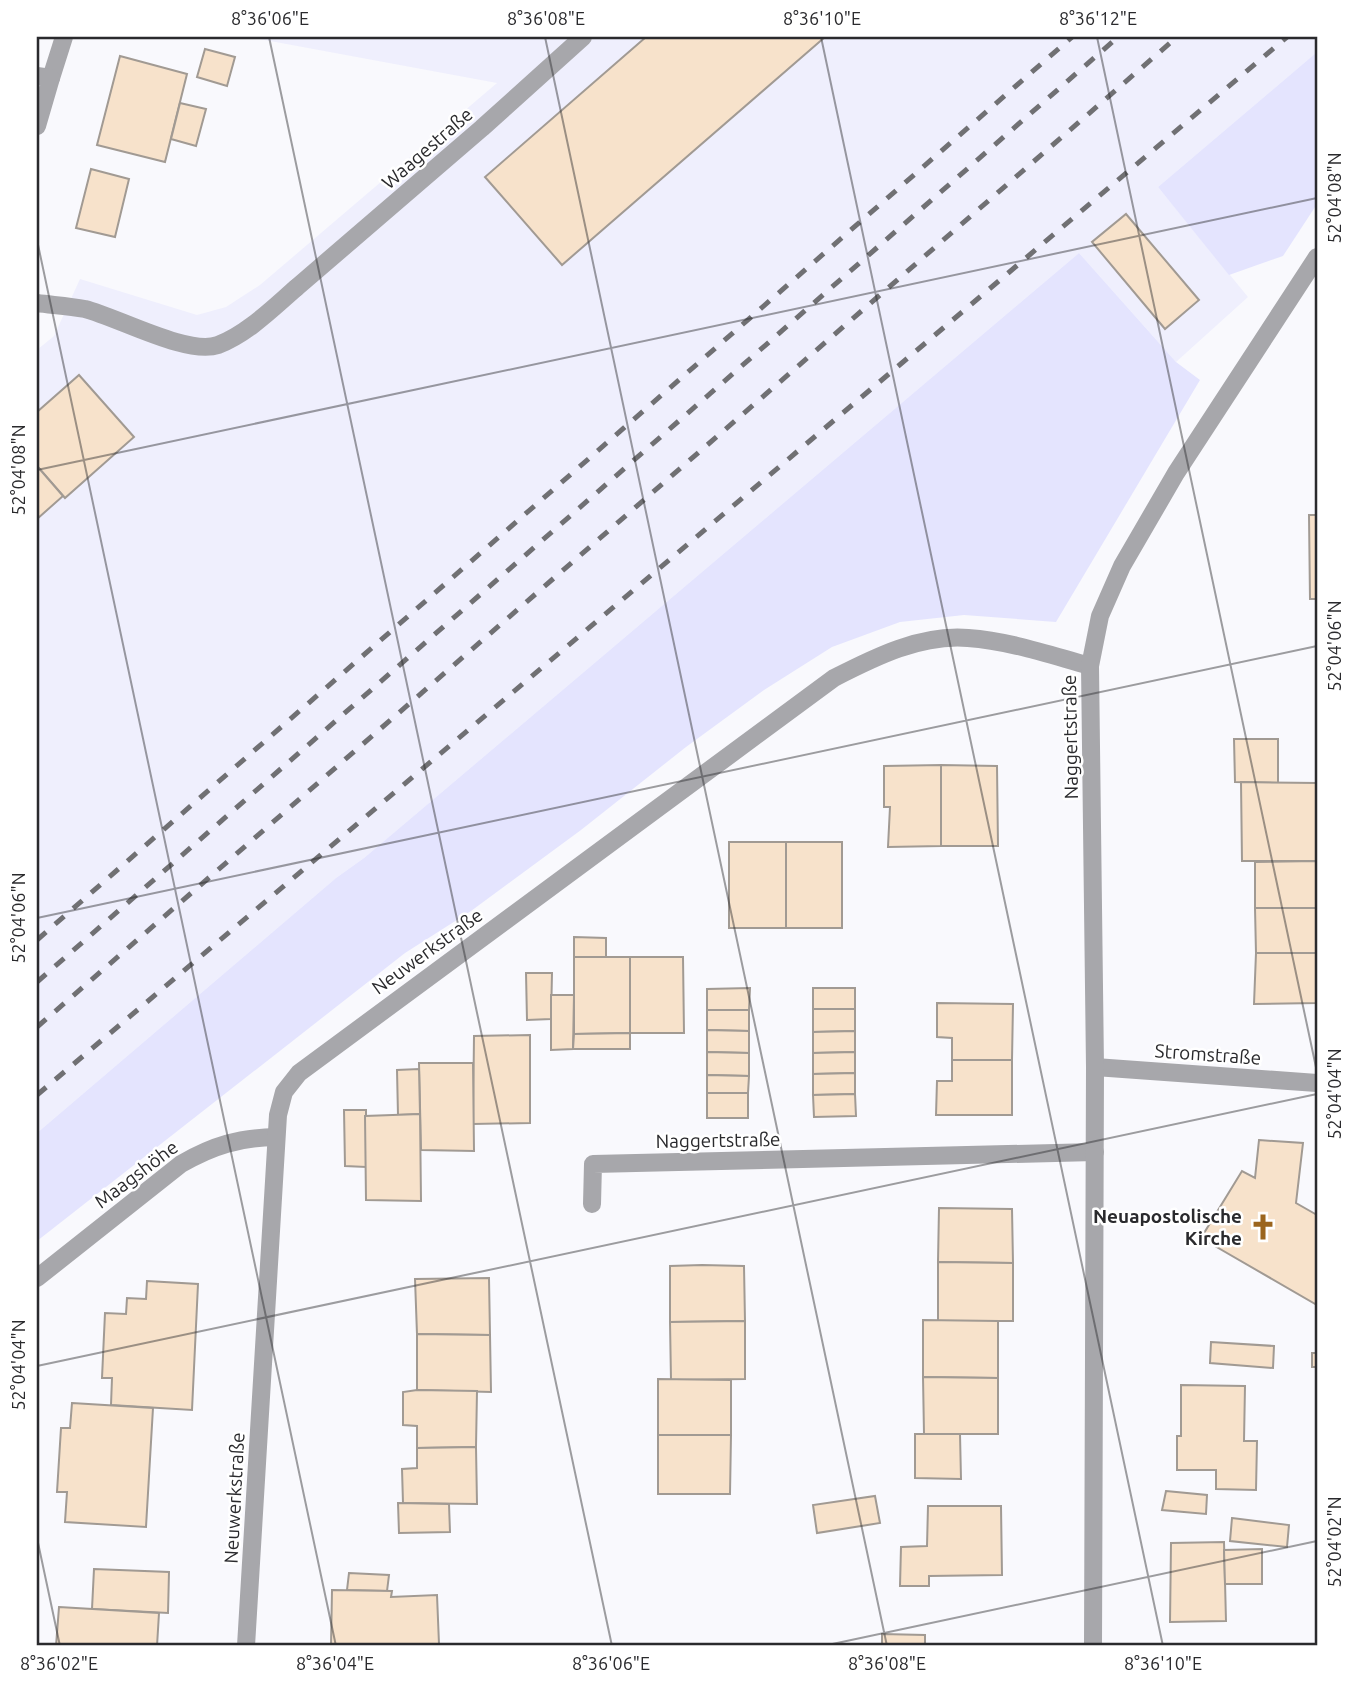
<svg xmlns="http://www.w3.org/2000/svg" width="1354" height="1683" font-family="Ubuntu,sans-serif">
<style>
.built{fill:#efeffd}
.green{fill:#e4e4fe}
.building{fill:#f7e2cb;stroke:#a19a93;stroke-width:2}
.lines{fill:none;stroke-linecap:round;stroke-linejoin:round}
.lane{stroke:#a7a7ab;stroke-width:18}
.street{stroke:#a7a7ab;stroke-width:18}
.rail{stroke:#707073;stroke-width:5;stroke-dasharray:12 12;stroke-linecap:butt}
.ticks{fill:none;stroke:#2a2a2d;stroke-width:2;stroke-opacity:0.45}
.labels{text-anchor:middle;stroke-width:5;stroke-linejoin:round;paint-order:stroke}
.street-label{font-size:19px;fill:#2a2a2d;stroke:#fff}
.poi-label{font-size:19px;font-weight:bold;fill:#2a2a2d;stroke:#fff;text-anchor:end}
.neatline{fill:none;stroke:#2a2a2d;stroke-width:2.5}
.ticks-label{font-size:18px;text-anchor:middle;fill:#2a2a2d}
</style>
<rect width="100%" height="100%" fill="#f9f9fd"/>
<path class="built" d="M 249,37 L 1317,37 L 1317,52 L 1158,187 L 1248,297 L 1176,362 L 1079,253 L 364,858 L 336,878 L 37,1133 L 37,350 L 54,336 L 80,279 L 197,315 L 226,307 L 260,285 L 497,83 Z"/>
<g class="green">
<path d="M 1317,52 L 1317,204 L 1283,256 L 1229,275 L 1158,187 Z"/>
<path d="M 1079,253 L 1176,362 L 1200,380 L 1056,622 L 964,615 L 900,622 L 832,647 L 764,690 L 686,747 L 581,830 L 471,911 L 405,953 L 37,1241 L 37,1133 L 336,878 L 364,858 Z"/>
</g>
<g class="building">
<path d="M 646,37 L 825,37 L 562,265 L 485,177 Z"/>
<path d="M 205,49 L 235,57 L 227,86 L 197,77 Z"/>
<path d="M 120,56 L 187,74 L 165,162 L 97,145 Z"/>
<path d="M 180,103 L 206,109 L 196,146 L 171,139 Z"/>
<path d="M 91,169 L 129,179 L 115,237 L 76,228 Z"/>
<path d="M 1126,214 L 1199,300 L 1165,329 L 1092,242 Z"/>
<path d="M 79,375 L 134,437 L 65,498 L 37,466 L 37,412 Z"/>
<path d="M 37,466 L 63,496 L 37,519 Z"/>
<path d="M 1309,515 L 1317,515 L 1317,599 L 1310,599 Z"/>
<path d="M 1234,739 L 1278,739 L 1278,783 L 1235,782 Z"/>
<path d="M 941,765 L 941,846 L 888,847 L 890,807 L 884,807 L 884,766 Z"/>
<path d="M 941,765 L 997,766 L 998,846 L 941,846 Z"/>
<path d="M 1241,782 L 1317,783 L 1317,861 L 1242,861 Z"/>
<rect x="729" y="842" width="57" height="86"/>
<rect x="786" y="842" width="56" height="86"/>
<path d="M 1317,861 L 1317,908 L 1255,908 L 1255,862 Z"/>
<path d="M 1255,908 L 1317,908 L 1317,953 L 1256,953 Z"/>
<path d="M 574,937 L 606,938 L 606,958 L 574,957 Z"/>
<path d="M 1256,953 L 1317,953 L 1317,1003 L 1254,1004 Z"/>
<path d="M 574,957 L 630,957 L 630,1033 L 574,1034 Z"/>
<path d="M 630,957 L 683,957 L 684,1033 L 630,1033 Z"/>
<path d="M 526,973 L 552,973 L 551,1019 L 527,1020 Z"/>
<path d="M 750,988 L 749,1010 L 707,1010 L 707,989 Z"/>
<rect x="813" y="988" width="42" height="21"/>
<path d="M 551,995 L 574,995 L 573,1049 L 551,1050 Z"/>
<path d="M 937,1003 L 1013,1004 L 1012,1060 L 952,1060 L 952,1038 L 937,1037 Z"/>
<path d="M 813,1009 L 855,1009 L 855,1031 L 813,1032 Z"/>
<path d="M 707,1010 L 749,1010 L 749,1031 L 707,1030 Z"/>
<path d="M 707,1030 L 749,1031 L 749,1053 L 707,1052 Z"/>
<path d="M 855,1031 L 855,1052 L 813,1053 L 813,1032 Z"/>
<path d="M 630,1033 L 630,1049 L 573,1049 L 574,1034 Z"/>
<path d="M 530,1035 L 530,1123 L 473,1124 L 474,1036 Z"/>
<path d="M 707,1052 L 749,1053 L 749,1076 L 707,1075 Z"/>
<path d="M 855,1052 L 855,1073 L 813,1074 L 813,1053 Z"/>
<path d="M 952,1060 L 1012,1060 L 1012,1115 L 936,1115 L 937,1081 L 952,1081 Z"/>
<path d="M 419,1063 L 473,1063 L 474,1151 L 421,1150 Z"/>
<path d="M 419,1069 L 420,1114 L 398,1115 L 397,1070 Z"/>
<path d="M 855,1073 L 855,1094 L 813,1095 L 813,1074 Z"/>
<path d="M 707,1075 L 749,1076 L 748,1093 L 707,1093 Z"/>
<rect x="707" y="1093" width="41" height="25"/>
<path d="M 855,1094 L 856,1116 L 814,1117 L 813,1095 Z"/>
<path d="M 344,1110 L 366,1110 L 366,1167 L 345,1166 Z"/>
<path d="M 420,1114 L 421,1201 L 366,1200 L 365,1116 Z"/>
<path d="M 1259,1140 L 1303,1143 L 1296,1203 L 1317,1215 L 1317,1305 L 1201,1238 L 1242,1171 L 1255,1178 Z"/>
<path d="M 939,1208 L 1012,1209 L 1013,1263 L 938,1262 Z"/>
<path d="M 938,1262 L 1013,1263 L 1013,1321 L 938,1321 Z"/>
<path d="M 702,1265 L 744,1266 L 745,1321 L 670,1322 L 670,1266 Z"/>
<path d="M 489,1278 L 490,1335 L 417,1334 L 415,1279 Z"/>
<path d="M 147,1281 L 198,1284 L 192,1410 L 111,1405 L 112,1378 L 102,1378 L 105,1313 L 126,1314 L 127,1298 L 146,1299 Z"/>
<path d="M 923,1320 L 998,1321 L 998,1378 L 923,1377 Z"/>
<path d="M 745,1321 L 745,1379 L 671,1380 L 670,1322 Z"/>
<path d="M 417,1334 L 490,1335 L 491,1392 L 417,1390 Z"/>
<path d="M 1211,1342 L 1274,1346 L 1273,1368 L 1210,1363 Z"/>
<rect x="1312" y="1353" width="5" height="14"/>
<path d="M 923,1377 L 998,1378 L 998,1434 L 924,1434 Z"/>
<path d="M 658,1379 L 731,1380 L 731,1435 L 658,1435 Z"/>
<path d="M 1181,1385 L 1245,1386 L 1244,1441 L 1257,1441 L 1256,1490 L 1216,1489 L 1216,1470 L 1177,1470 L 1177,1436 L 1181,1436 Z"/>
<path d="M 417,1390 L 477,1391 L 476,1447 L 417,1448 L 417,1426 L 403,1425 L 403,1392 Z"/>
<path d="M 72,1403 L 153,1408 L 146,1527 L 65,1522 L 67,1492 L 57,1492 L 61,1428 L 70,1428 Z"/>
<path d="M 915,1434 L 960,1434 L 961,1479 L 915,1478 Z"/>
<path d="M 658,1435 L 731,1435 L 730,1494 L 658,1494 Z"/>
<path d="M 476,1447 L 477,1504 L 403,1503 L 402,1469 L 417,1468 L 417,1448 Z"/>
<path d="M 1166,1491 L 1207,1495 L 1206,1514 L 1162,1510 Z"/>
<path d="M 875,1496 L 880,1523 L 817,1533 L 813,1505 Z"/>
<path d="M 398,1503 L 449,1504 L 450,1532 L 399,1533 Z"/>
<path d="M 928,1506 L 1001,1506 L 1002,1575 L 929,1576 L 929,1586 L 900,1586 L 901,1547 L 927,1546 Z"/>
<path d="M 1232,1518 L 1289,1525 L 1287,1547 L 1230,1541 Z"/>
<path d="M 1224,1542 L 1226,1621 L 1170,1622 L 1171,1543 Z"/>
<path d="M 1262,1549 L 1262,1584 L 1225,1584 L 1224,1550 Z"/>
<path d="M 94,1569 L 169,1572 L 168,1613 L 92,1609 Z"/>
<path d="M 349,1573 L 389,1575 L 387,1591 L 347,1590 Z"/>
<path d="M 332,1590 L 392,1591 L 391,1597 L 437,1595 L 439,1644 L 331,1646 Z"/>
<path d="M 59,1607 L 159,1613 L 157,1646 L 56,1646 Z"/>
<path d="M 882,1634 L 925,1635 L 925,1646 L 882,1646 Z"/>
</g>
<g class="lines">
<g class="lane">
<path d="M 51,78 L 64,37"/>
<path d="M 37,303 C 52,305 69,306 85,309 C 117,317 188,356 218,345 C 247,334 273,308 296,288"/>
</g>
<g class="street">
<path d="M 37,76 L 51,78 L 37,126"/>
<path d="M 296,288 L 482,128 L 583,37"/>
<path d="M 1095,1067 L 1317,1083"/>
<path d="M 592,1204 L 593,1164 L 1095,1152"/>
<path d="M 37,1278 L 181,1164 C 214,1145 239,1138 276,1137"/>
<path d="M 246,1646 L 278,1115 L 284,1092 L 299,1073 L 834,678 C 875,657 921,634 968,638 C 1010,641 1050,655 1090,666"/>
<path d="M 1093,1646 L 1095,1067 L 1090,666 L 1100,616 L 1122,566 L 1176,473 L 1317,257"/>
</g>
<g class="rail">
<path d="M 37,940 L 1072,37"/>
<path d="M 37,982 L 1118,37"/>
<path d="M 37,1027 L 1177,37"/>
<path d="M 37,1095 L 1287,37"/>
</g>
</g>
<path class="ticks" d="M 269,37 L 612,1646M 545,37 L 887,1646M 821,37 L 1163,1646M 1097,37 L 1317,1072M 37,240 L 336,1646M 37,470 L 1317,198M 37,918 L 1317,646M 37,1366 L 1317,1094M 37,1538 L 60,1646M 823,1646 L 1317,1541"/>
<defs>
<g id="church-bare" transform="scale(2.1)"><path d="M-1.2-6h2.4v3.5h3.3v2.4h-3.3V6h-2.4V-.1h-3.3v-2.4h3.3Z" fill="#9b651e" stroke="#fff" stroke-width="2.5" paint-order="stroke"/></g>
</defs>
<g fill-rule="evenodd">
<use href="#church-bare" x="1263" y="1227"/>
</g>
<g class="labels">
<g class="street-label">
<text transform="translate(427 148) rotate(-41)" y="7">Waagestraße</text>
<text transform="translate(1070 737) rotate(-91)" y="7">Naggertstraße</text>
<text transform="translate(427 951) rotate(-36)" y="7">Neuwerkstraße</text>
<text transform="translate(1208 1054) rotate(4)" y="7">Stromstraße</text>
<text transform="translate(718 1140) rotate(-1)" y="7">Naggertstraße</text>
<text transform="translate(136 1174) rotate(-37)" y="7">Maagshöhe</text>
<text transform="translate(234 1498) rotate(-87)" y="7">Neuwerkstraße</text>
</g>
<g class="poi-label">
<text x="1242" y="1223">Neuapostolische<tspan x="1242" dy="22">Kirche</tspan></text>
</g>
</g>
<rect width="1354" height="1683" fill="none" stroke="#ffffff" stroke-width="77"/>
<rect x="38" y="38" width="1278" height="1606" class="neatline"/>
<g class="ticks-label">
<text x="270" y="25">8°36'06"E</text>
<text x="546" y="25">8°36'08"E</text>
<text x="822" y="25">8°36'10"E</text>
<text x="1098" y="25">8°36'12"E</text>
<text transform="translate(1335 198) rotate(-90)" y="6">52°04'08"N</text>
<text transform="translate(19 470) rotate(-90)" y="6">52°04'08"N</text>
<text transform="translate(1335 646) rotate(-90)" y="6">52°04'06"N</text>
<text transform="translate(19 918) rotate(-90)" y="6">52°04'06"N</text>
<text transform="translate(1335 1094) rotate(-90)" y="6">52°04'04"N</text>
<text transform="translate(19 1365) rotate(-90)" y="6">52°04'04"N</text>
<text transform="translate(1335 1542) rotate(-90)" y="6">52°04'02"N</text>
<text x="59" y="1670">8°36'02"E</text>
<text x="335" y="1670">8°36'04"E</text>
<text x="611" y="1670">8°36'06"E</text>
<text x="887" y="1670">8°36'08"E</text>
<text x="1163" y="1670">8°36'10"E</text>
</g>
</svg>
